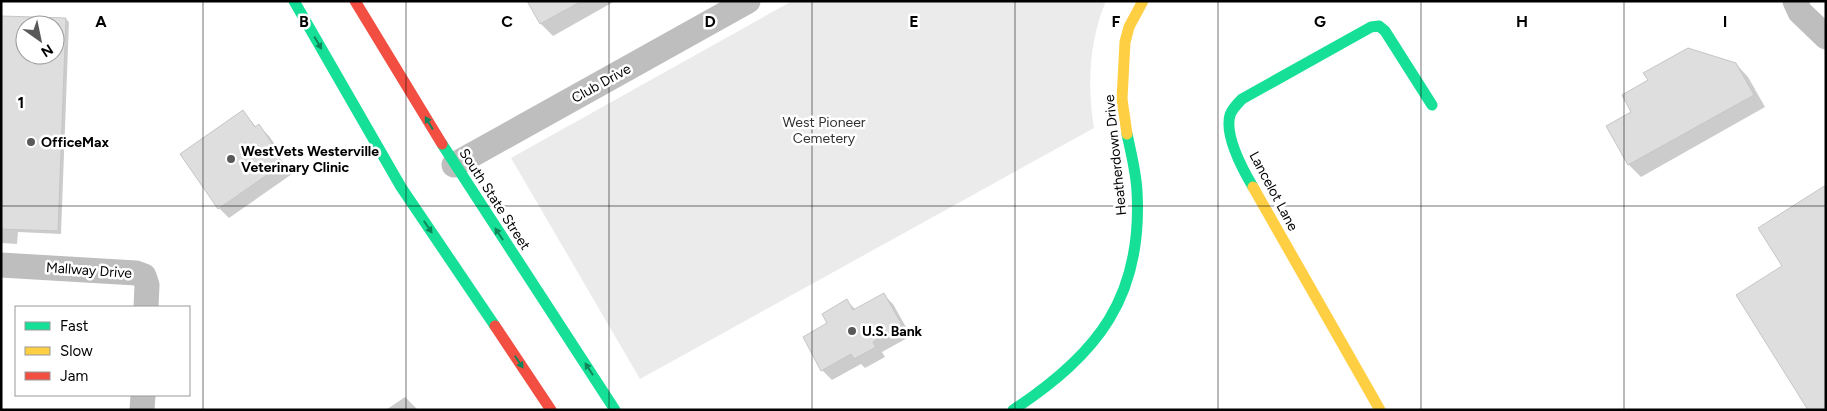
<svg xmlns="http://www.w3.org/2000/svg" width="1827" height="411" font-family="Figtree,sans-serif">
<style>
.green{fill:#ebebeb}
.shadow{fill:#0003;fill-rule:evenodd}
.building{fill:#dedede;stroke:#c6c6c6;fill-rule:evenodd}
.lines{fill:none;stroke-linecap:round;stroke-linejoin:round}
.street{stroke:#bebebe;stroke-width:25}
.fast{stroke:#16e098;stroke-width:11}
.slow{stroke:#ffcf43;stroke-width:11}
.jam{stroke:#f24e42;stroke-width:11}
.oneway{fill:#0d865b}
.grid{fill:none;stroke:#000;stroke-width:1;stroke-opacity:0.55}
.poi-dot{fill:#595959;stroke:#fff;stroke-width:2}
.labels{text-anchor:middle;stroke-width:5;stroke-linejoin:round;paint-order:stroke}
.street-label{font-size:14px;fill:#000;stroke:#fff}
.park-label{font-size:14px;fill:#313131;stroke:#fff}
.poi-label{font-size:14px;font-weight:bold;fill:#000;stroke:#fff;text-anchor:start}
.grid-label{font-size:16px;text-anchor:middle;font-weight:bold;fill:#000;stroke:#fff;stroke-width:5;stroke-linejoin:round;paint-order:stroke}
</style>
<rect width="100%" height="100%" fill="#fff"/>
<path class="green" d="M 792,1 L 1106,1 C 1089,41 1087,86 1094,128 L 640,379 L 511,158 Z"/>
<g class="shadow">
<path d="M 529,1 L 615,1 L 553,36 L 541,24 Z"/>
<path d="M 1,17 L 66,19 L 69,22 L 61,234 L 18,232 L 17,244 L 1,243 ZM 25,25 L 55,25 L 55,55 L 25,55 Z"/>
<path d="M 1736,64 L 1748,77 L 1765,107 L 1641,177 L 1629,165 L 1607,126 Z"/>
<path d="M 242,111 L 257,128 L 259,126 L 269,136 L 282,155 L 279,157 L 292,174 L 229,218 L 219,208 L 181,155 Z"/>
<path d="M 883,294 L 893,304 L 911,336 L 882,352 L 885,357 L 865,368 L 861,364 L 832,380 L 822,370 L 829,324 L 847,301 L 856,310 Z"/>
<path d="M 405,397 L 418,410 L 386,410 Z"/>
</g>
<g class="building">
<path d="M 527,1 L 582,1 L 540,24 Z"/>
<path d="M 1,16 L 66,18 L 58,231 L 1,229 ZM 25,25 L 55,25 L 55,55 L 25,55 Z"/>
<path d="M 1688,48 L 1736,63 L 1754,95 L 1628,165 L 1606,126 L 1631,112 L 1622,95 L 1648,80 L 1643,73 Z"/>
<path d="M 243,110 L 255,127 L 259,124 L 273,145 L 270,146 L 283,164 L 218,209 L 180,154 Z"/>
<path d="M 1826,185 L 1826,410 L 1808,410 L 1736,295 L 1782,266 L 1758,228 Z"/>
<path d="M 884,293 L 902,325 L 873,342 L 876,347 L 854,359 L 851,354 L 821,371 L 803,337 L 827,323 L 822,314 L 847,299 L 853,310 Z"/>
</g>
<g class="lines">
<g class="street">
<path d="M 1795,1 L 1800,12 L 1826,37"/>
<path d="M 454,165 L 748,1"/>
<path d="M 1,265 L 136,273 L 144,276 L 147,285 L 146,307"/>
<path d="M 142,410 L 143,395"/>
</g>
<g class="fast">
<path d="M 294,1 L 401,187 L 495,326"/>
<path d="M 442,144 L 615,410"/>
<path d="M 1253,187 C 1243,170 1224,136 1230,115 C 1232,109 1237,104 1242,99 L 1371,27 L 1379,26 L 1385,31 L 1432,105"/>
<path d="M 1013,410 C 1098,354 1143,297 1137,191 C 1136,172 1131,153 1127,134"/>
</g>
<g class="slow">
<path d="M 1127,134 L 1122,99 L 1125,42 L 1129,27 L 1143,1"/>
<path d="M 1253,187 L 1380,410"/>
</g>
<g class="jam">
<path d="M 355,1 L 442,144"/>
<path d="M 495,326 L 551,410"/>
</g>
</g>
<defs><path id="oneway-solid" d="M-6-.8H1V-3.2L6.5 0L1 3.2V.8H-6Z" transform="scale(1.25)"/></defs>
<g class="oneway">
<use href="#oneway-solid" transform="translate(318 43) rotate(60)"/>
<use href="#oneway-solid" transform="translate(429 123) rotate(-121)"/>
<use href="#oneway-solid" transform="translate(428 227) rotate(56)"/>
<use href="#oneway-solid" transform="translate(499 234) rotate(-123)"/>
<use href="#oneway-solid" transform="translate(519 362) rotate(56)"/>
<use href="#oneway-solid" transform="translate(589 369) rotate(-123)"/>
</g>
<path class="grid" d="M 203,1 L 203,410M 406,1 L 406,410M 609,1 L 609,410M 812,1 L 812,410M 1015,1 L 1015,410M 1218,1 L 1218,410M 1421,1 L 1421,410M 1624,1 L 1624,410M 1,206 L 1826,206"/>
<g class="poi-dot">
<circle cx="31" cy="142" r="5"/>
<circle cx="231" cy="159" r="5"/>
<circle cx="852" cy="331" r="5"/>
</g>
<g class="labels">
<g class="street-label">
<text transform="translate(601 83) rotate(-29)" y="5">Club Drive</text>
<text transform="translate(1115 155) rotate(-96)" y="5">Heatherdown Drive</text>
<text transform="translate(1274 191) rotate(62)" y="5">Lancelot Lane</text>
<text transform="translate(495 199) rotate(57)" y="5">South State Street</text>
<text transform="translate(89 270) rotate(4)" y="5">Mallway Drive</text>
</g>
<g class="park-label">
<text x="824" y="127">West Pioneer<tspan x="824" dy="16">Cemetery</tspan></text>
</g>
<g class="poi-label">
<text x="41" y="147">OfficeMax</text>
<text x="241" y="156">WestVets Westerville<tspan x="241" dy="16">Veterinary Clinic</tspan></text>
<text x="862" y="336">U.S. Bank</text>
</g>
</g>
<g class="grid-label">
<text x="101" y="27">A</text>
<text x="304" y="27">B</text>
<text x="507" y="27">C</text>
<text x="710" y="27">D</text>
<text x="914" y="27">E</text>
<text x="1116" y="27">F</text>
<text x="1320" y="27">G</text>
<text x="1522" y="27">H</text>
<text x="1725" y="27">I</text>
<text x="21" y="108">1</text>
</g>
<rect width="1827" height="411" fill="none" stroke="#000000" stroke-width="5"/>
<rect x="15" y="306" width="175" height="90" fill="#ffffff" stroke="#999999"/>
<rect x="25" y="322" width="25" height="8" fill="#16e098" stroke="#999999"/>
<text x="60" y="331" font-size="15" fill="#000000">Fast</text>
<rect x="25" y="347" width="25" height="8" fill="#ffcf43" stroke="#999999"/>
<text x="60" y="356" font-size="15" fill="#000000">Slow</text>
<rect x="25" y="372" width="25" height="8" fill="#f24e42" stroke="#999999"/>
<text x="60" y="381" font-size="15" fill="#000000">Jam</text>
<g transform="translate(40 40) rotate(147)"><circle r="24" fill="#ffffff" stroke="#999999"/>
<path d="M0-4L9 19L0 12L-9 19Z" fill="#595959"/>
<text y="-8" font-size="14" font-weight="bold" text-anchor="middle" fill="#000000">N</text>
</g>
</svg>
